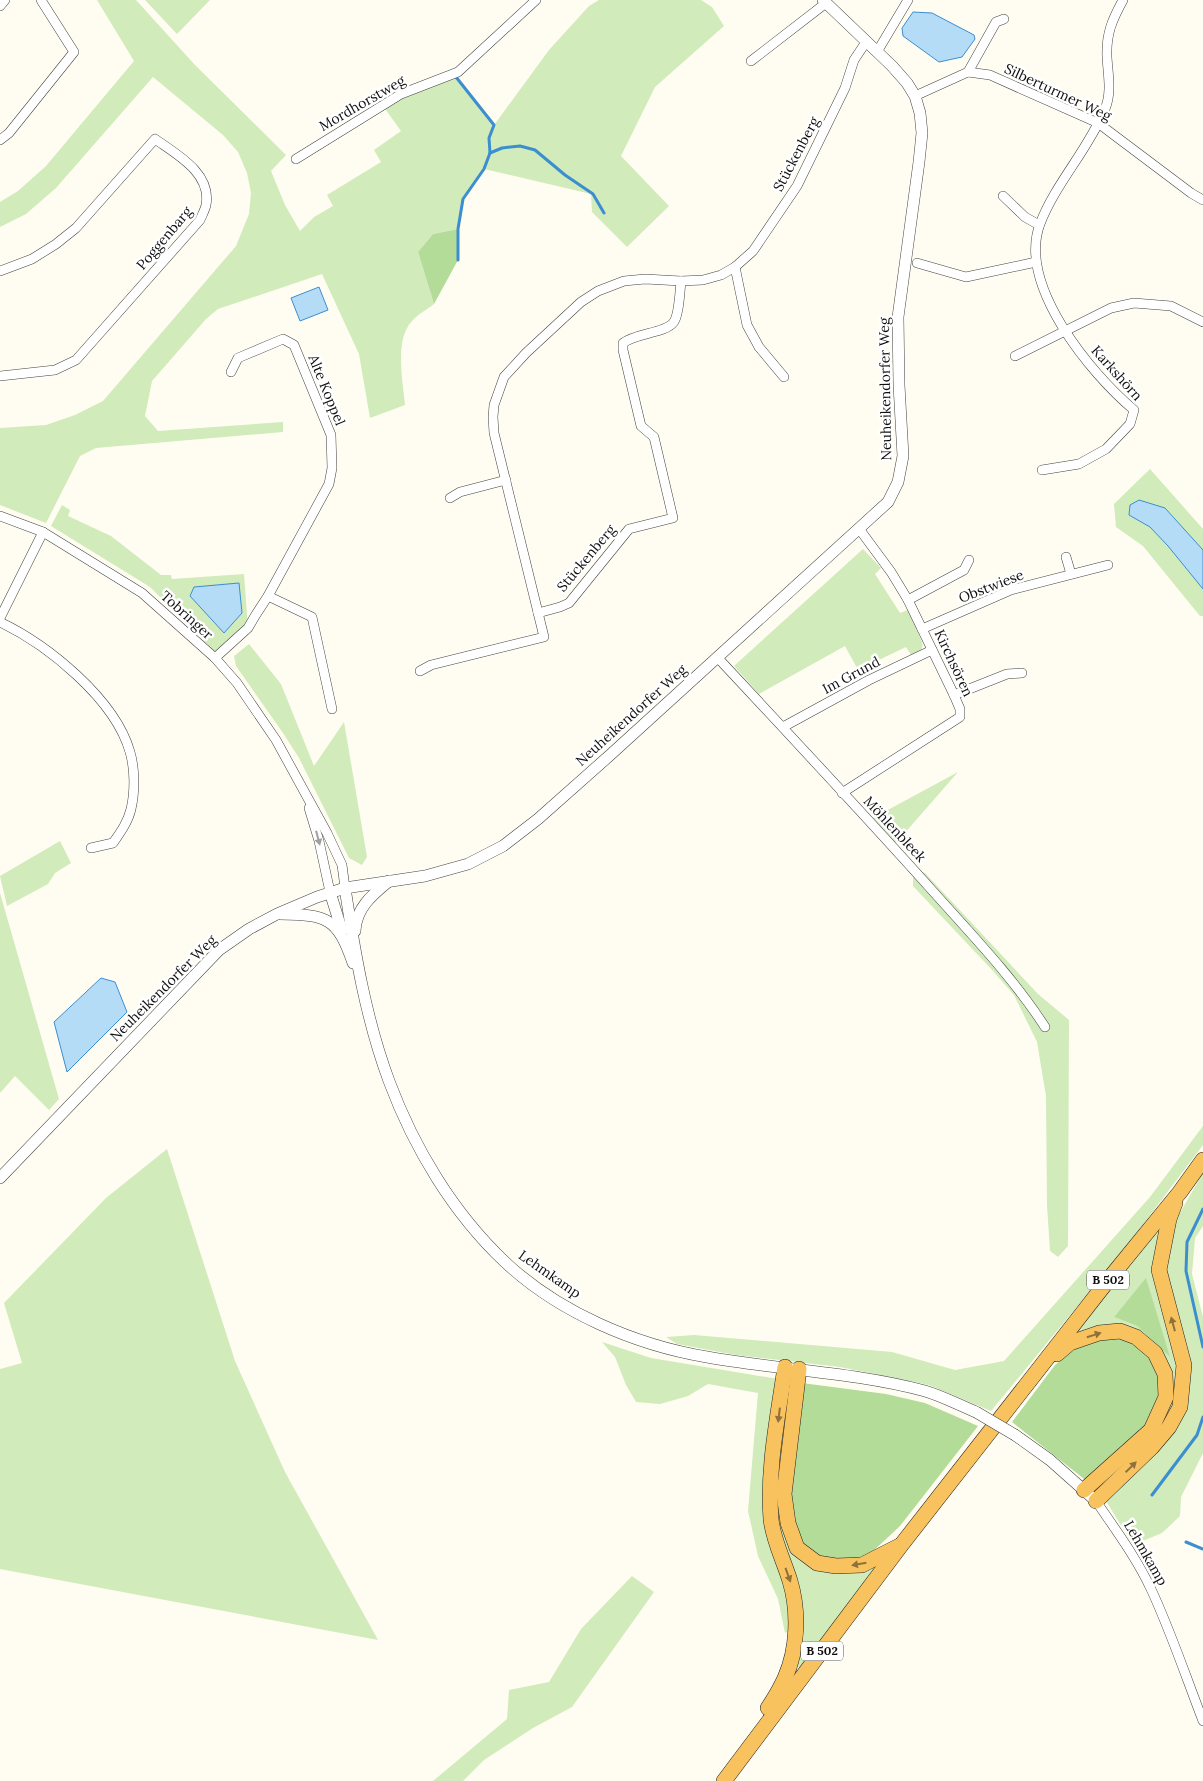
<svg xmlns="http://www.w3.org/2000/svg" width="1203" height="1781" font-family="Lora,serif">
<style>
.green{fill:#d1ebba;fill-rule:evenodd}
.forest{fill:#b4dc99}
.water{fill:#b5dcf7;stroke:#3b8ed0}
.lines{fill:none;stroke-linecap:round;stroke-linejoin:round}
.stream{stroke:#3b8ed0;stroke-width:3}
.minor-casing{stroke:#424242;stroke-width:10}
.tertiary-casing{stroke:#424242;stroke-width:12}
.trunk-casing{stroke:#202020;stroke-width:16}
.minor{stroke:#fff;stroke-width:9}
.tertiary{stroke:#fff;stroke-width:11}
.trunk{stroke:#f8c25f;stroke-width:15}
.tertiary-bridge-casing{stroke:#424242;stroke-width:12;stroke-linecap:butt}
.tertiary-bridge{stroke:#fff;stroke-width:11}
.oneway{fill:#9f9f9f}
.oneway2{fill:#8f713b}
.labels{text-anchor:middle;stroke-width:5;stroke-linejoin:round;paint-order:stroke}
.shield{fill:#fff;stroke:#575757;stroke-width:1}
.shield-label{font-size:12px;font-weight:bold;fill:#0f0f0f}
.street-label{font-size:14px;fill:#0f0f0f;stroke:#fff}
</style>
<rect width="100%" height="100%" fill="#fffdf2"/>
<g class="green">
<path d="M 97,0 L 136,0 L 195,65 L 286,155 L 271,171 L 285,205 L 300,231 L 314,217 L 333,206 L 327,195 L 381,162 L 374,150 L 401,131 L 383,106 L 456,77 L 494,125 L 549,50 L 589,6 L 599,0 L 701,0 L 712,7 L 724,26 L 655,87 L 621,156 L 669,206 L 627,247 L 592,212 L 591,194 L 484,169 L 463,199 L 458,229 L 433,234 L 418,252 L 434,304 C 428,309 418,314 412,321 C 394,340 403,381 405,405 L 370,418 L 359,354 L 322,274 L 218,309 L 206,319 L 152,381 L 145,416 L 158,431 L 283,422 L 283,432 L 96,448 L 80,456 L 46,523 L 0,505 L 0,428 L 46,425 L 75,415 L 103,401 L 236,246 L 249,214 L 251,193 L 247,173 L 238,152 L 223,135 L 153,77 L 56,188 L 26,214 L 0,227 L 0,202 L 18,191 L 46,166 L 134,61 Z"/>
<path d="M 145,0 L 210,0 L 177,34 Z"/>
<path d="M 1150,469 L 1203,529 L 1203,616 L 1200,616 L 1143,546 L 1116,527 L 1114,504 Z"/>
<path d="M 62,505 L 70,510 L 68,516 L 111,536 L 161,575 L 171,575 L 172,579 L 244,574 L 248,628 L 218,655 L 150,587 L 51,526 Z"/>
<path d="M 863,549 L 881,568 L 875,574 L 900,613 L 908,610 L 922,642 C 924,651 919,652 911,655 L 906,647 L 858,670 L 845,646 L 759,694 L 734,666 Z"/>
<path d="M 249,644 L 281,684 L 314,766 L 344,722 L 367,857 L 362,865 L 349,858 L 299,758 L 283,733 L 236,666 L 234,656 Z"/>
<path d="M 958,772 L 896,843 L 873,818 Z"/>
<path d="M 60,841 L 71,863 L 55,873 L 48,884 L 7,906 L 0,876 Z"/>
<path d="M 913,869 L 925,873 L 1038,994 L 1069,1020 L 1068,1246 L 1058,1257 L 1050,1251 L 1047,1205 L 1046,1096 L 1037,1042 L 1014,995 L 993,971 L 913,886 Z"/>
<path d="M 0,893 L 59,1099 L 49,1110 L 15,1076 L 0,1093 Z"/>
<path d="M 1203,1126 L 1203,1145 L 1126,1247 L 991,1411 L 929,1385 L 840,1367 L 736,1355 L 677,1344 L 666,1337 L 694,1335 L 892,1352 L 955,1370 L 1004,1361 L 1150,1197 Z"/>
<path d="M 167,1149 L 235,1361 L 285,1472 L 378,1640 L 0,1569 L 0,1369 L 22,1363 L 4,1303 L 106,1198 Z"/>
<path d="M 1203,1173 L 1203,1226 L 1195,1238 L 1192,1274 L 1203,1317 L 1203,1453 L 1181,1497 L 1180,1516 L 1162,1533 L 1133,1545 L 1106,1501 L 1180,1423 L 1189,1364 L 1166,1270 L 1174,1223 Z"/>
<path d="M 1166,1214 L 1159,1237 L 1179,1372 L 1177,1404 L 1167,1426 L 1104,1488 L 1102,1485 L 1159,1428 L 1070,1337 ZM 1146,1279 L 1169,1356 L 1137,1326 L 1114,1317 Z"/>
<path d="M 602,1342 L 651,1358 L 778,1379 L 768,1476 L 788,1585 L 794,1628 L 785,1633 L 778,1599 L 758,1556 L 748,1511 L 758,1393 L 708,1384 L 688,1396 L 660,1404 L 636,1402 L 626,1385 L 615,1357 Z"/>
<path d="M 787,1381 L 791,1382 L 781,1478 L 809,1560 L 883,1559 L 801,1668 L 797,1666 L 804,1635 L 803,1607 L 781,1544 L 775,1497 Z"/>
<path d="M 632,1576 L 654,1592 L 572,1707 L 533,1728 L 484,1760 L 463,1781 L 433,1781 L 507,1719 L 509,1690 L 549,1682 L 581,1629 Z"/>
</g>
<g class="forest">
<path d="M 458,229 L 458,260 L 434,304 L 418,252 L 433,234 Z"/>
<path d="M 1146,1278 L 1170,1357 L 1137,1326 L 1114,1317 Z"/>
<path d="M 1111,1336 L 1127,1338 L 1154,1360 L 1161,1376 L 1161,1401 L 1150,1426 L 1088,1482 L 1012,1422 L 1055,1365 L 1084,1342 Z"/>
<path d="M 802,1383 L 886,1394 L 925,1403 L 978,1426 L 900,1526 L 870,1554 L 843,1562 L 817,1555 L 797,1537 L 789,1492 Z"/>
</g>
<g class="water">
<path d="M 913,12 L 932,13 L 974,35 L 975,39 L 962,57 L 939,62 L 903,36 L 902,28 Z"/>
<path d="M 319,287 L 328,310 L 300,321 L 291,298 Z"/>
<path d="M 1139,500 L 1165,508 L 1203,550 L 1203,589 L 1168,546 L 1150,527 L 1129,515 L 1130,505 Z"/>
<path d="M 239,583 L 242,613 L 224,633 L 190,596 L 194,587 Z"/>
<path d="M 101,978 L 115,982 L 127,1012 L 67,1072 L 54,1022 Z"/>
</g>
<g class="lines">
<g class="stream">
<path d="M 456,77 L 494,125 L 489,138 L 490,153 L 484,169 L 463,199 L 458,229 L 458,260"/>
<path d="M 490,153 L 502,148 L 520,146 L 535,150 L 565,175 L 593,194 L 604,213"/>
<path d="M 1203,1209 L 1187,1242 L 1186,1271 L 1203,1347"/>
<path d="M 1152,1495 L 1197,1435 L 1203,1417"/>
<path d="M 1186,1542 L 1203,1549"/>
</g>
<g class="minor-casing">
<g id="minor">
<path d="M 0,6 L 5,0"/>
<path d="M 877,52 L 908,0"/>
<path d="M 751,61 L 826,3"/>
<path d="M 968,72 L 996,22 L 1004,19"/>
<path d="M 915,96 L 968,72 L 990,75 L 1098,123 L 1191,193 L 1203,200"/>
<path d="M 0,140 L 9,133 L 74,52 L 41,0"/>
<path d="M 296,159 L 401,94 L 458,72 L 536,0"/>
<path d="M 1003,196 L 1025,217 L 1039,225"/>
<path d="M 917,263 L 966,277 L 1036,262"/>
<path d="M 735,267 L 747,325 L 759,347 L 784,377"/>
<path d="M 0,271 L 32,259 L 56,244 L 76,228 L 155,139 C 176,154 212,173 206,205 C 205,210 202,215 200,220 L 76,360 L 55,370 L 0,376"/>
<path d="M 1015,356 L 1111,308 L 1134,303 L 1171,306 L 1203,322"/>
<path d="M 1042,470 L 1079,464 L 1106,449 L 1130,424 L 1134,410 C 1091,374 1017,285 1040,224 C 1055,184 1088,150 1105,109 C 1112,92 1108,75 1107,57 C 1106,34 1112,20 1123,0"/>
<path d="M 450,498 L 460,492 L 506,480"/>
<path d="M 0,516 L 43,532 L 142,593 L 215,658 L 237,683 L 276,740 L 327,833 L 342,865 L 345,888"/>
<path d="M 1066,557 L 1071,574"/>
<path d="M 268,596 L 312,617 L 332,709"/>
<path d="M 908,600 L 964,570 L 969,560"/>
<path d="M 538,613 L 560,607 L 569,603 L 629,529 L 673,518 L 654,437 L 641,426 L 623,350 L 623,343 C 636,333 665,333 673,323 C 679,317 680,290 681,281"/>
<path d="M 0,618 L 43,532"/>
<path d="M 0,622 C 48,645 115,699 130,752 C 135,769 135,792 131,809 C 128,822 120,833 113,843 L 91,848"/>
<path d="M 922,629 L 1011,590 L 1108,565"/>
<path d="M 717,657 C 788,733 860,810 930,888 C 970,933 1012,976 1045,1027"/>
<path d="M 215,658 L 248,628 L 255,616 L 268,596 L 329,484 L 332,468 L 331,435 L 294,345 L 283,339 L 238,358 L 231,372"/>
<path d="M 420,671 L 431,665 L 544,637 L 494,433 L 493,417 L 494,405 L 504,377 L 526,353 L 581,302 L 598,291 L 624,281 L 645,279 L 681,281 L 703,280 L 721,275 L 735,267 L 753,251 L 797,186 L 845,88 L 854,60 L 866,42"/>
<path d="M 954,695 L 1007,674 L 1022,673"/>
<path d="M 783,727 L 869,680 L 932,650"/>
<path d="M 842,793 L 960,717 L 960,709 L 954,695 L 908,600 L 891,572 L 860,530"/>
<path d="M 309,808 L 319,841 L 330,892"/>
<path d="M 1096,1501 C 1115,1529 1136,1557 1151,1589 C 1171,1632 1186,1677 1203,1721"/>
</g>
</g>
<g class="tertiary-casing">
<g id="tertiary">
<path d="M 345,888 C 355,954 366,1019 389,1081 C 414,1148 453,1213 505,1262 C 558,1312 635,1345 707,1357 C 779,1370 854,1372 925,1391 C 942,1396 959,1405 976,1412"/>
<path d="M 330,892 L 342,931"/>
<path d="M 280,914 C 327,915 337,917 353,963"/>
<path d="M 355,931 C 356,908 372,895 389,881"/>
<path d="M 0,1178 L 219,950 L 249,929 L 277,914 L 317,897 L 345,888 L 425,876 L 468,864 L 503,846 L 538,819 L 609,756 L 888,502 L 898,482 L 903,456 L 899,385 L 898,317 L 919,162 L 922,133 L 920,113 L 915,96 L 907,83 L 892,66 L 823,0"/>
<path d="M 1015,1435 L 1050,1460 L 1096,1501"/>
</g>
</g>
<g class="trunk-casing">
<g id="trunk">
<path d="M 1057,1354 L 1070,1343 L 1099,1333 L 1120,1331 L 1136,1337 L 1155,1353 L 1165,1374 L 1166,1397 L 1151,1430 L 1084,1490"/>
<path d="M 799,1369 L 784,1494 L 788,1523 L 797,1548 L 817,1563 L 836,1566 L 862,1565 L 899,1546"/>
<path d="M 1096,1501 L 1152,1447 L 1169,1427 L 1180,1407 L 1184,1365 L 1159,1270 L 1169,1219 L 1175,1203"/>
<path d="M 768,1708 C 774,1699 780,1689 785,1678 C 798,1649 799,1611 790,1581 C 784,1561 773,1540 771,1519 C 767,1468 778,1417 785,1367"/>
<path d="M 724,1781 L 902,1544 L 1113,1274 L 1180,1192 L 1203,1160"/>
</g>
</g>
<use href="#minor" class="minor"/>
<use href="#tertiary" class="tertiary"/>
<use href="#trunk" class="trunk"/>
<g class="tertiary-bridge-casing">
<path id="tertiary-bridge" d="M 976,1412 L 1015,1435"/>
</g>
<use href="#tertiary-bridge" class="tertiary-bridge"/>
</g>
<defs><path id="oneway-solid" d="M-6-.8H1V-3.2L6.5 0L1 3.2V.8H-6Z" transform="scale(1.25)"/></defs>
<use class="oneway" href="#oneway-solid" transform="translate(318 838) rotate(75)"/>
<g class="oneway2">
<use href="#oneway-solid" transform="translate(1173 1324) rotate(-105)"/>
<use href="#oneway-solid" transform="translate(1094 1335) rotate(-18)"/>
<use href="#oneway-solid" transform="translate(779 1415) rotate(97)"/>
<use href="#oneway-solid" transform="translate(1131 1467) rotate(-44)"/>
<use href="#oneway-solid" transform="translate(859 1564) rotate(170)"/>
<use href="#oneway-solid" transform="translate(788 1575) rotate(70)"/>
</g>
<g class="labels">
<g class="shield">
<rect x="1087" y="1270.5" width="42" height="19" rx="4"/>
<rect x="801" y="1641.5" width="42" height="19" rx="4"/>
</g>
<g class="shield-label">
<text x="1108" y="1284">B 502</text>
<text x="822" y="1655">B 502</text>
</g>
<g class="street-label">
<text transform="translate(1058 92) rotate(25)" y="5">Silberturmer Weg</text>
<text transform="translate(362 103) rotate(-30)" y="5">Mordhorstweg</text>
<text transform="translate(796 154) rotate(-62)" y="5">Stückenberg</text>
<text transform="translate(164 238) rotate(-50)" y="5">Poggenbarg</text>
<text transform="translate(1117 373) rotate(48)" y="5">Karkshörn</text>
<text transform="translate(885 389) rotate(-91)" y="5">Neuheikendorfer Weg</text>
<text transform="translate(327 390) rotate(68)" y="5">Alte Koppel</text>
<text transform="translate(586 558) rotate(-50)" y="5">Stückenberg</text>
<text transform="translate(991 586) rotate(-21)" y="5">Obstwiese</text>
<text transform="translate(187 615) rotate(42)" y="5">Tobringer</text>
<text transform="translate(954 663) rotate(65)" y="5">Kirchsören</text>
<text transform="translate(851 675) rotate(-28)" y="5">Im Grund</text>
<text transform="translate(631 715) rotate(-42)" y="5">Neuheikendorfer Weg</text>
<text transform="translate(895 829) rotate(47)" y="5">Möhlenbleek</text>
<text transform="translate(163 988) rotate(-45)" y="5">Neuheikendorfer Weg</text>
<text transform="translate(550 1274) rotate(35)" y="5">Lehmkamp</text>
<text transform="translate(1146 1553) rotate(60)" y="5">Lehmkamp</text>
</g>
</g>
</svg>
